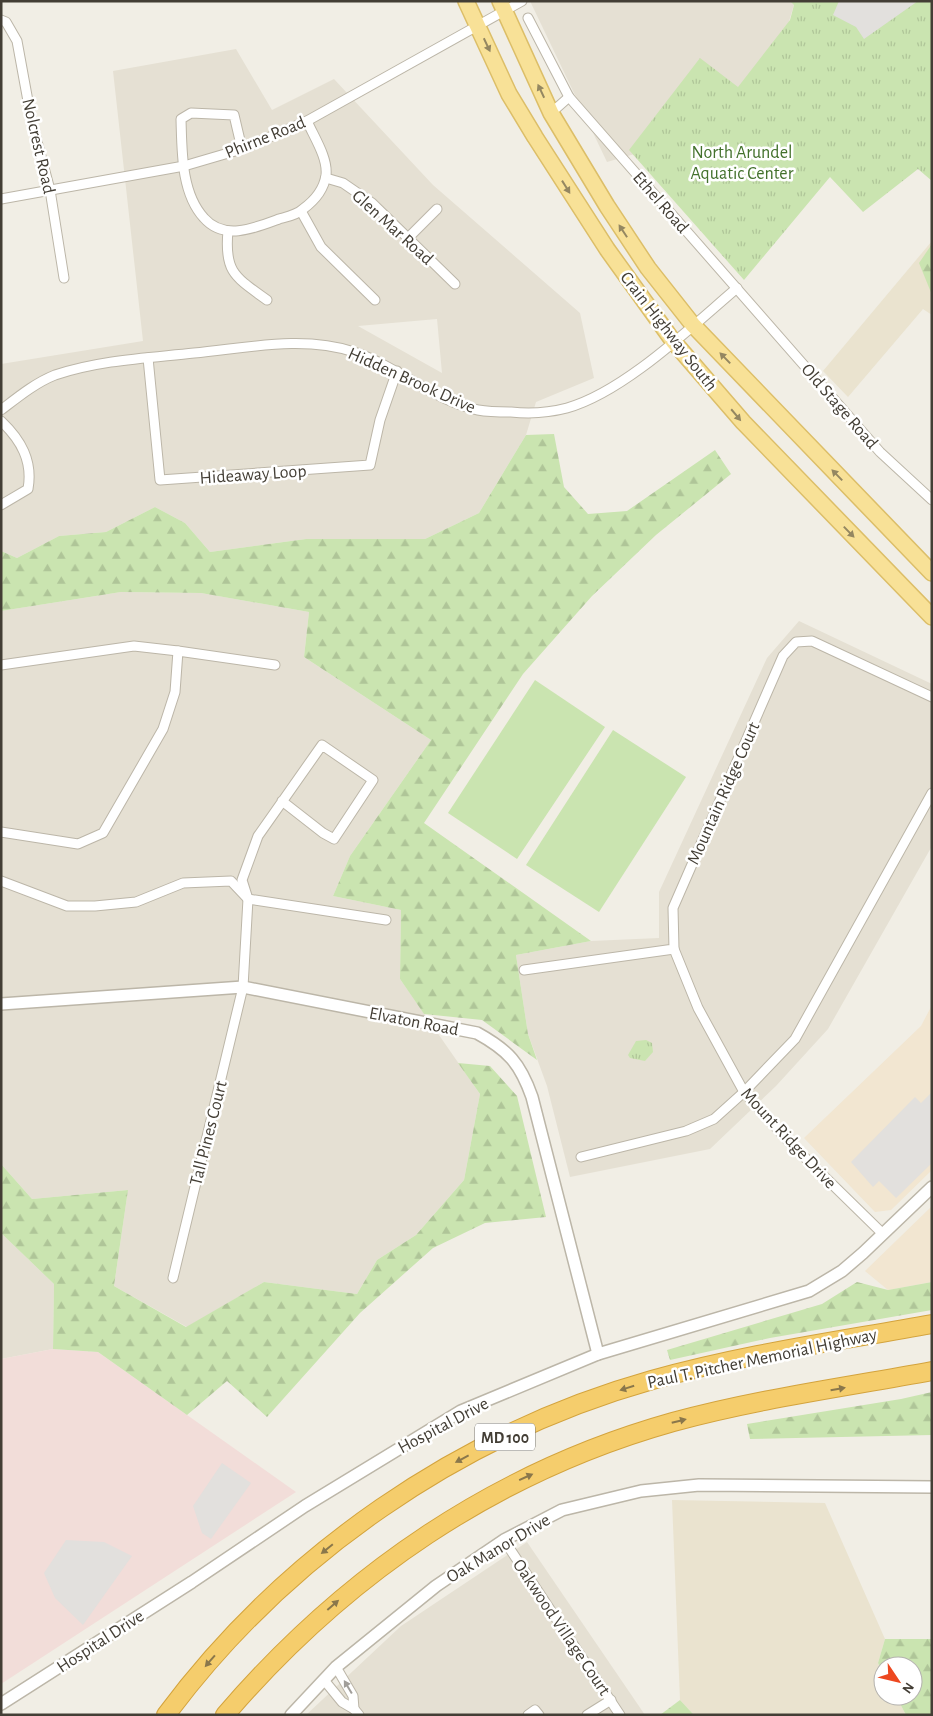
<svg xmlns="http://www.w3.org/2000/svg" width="933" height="1716" viewBox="0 0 933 1716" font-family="'Alegreya Sans',sans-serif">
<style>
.residential{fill:#e5e0d3;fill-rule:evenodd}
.commercial{fill:#f2e6d1}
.education{fill:#eae3cf}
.medical{fill:#f2ddd9}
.grass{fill:url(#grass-tufts)}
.forest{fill:url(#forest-firs)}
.garden{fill:#cae4b0}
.parking{fill:#e2e0dd}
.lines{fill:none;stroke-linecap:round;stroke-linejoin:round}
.minor-casing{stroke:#bcb6a8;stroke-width:11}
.tertiary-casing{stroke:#bcb6a8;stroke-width:14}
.primary-casing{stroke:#dcbe68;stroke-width:18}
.motorway-casing{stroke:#d3a33d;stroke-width:20}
.minor{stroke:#fff;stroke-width:9}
.tertiary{stroke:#fff;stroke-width:11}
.primary{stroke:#f8e197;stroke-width:15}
.motorway{stroke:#f5cd6c;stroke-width:18}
.oneway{fill:#948761}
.oneway2{fill:#8a774b}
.oneway3{fill:#a19e9a}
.labels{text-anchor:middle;stroke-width:5;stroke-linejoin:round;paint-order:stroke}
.shield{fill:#fff;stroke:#7b7872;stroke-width:1}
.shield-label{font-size:16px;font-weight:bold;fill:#433e35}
.street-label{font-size:18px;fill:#433e35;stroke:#fff}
.park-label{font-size:18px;fill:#43712c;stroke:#fff}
</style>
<defs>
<pattern id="grass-tufts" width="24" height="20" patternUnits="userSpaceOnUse" patternTransform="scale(1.25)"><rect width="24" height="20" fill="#cae4b0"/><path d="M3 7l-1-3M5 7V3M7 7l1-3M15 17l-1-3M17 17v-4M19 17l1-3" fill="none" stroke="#afc598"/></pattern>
<pattern id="forest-firs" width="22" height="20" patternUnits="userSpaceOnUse" patternTransform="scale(1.25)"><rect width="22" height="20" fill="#cae4b0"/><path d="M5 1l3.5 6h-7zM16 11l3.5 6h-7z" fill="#afc598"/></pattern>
</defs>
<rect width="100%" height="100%" fill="#f1eee5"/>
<g class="residential">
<polygon points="530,1 795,1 776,66 669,144 607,162"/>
<path d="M236,49L272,110L334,79L433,185L580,313L594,378L536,402L526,435L479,513L425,539H306L210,552L185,523L155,507L106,532L59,536L17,558L1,551V364L143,341L113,71ZM437,319L442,373L358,326Z"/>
<polygon points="121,592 201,593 309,612 304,657 431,740 350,856 333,896 401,910 400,979 480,1094 464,1180 416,1235 377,1260 357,1294 264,1282 187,1327 114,1286 128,1190 32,1199 1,1164 1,611"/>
<polygon points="799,621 932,684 932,846 828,1029 776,1086 710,1149 570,1177 547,1086 528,1034 516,955 591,941 659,938 659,892 767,658"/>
<polygon points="1,1233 54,1284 53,1349 1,1359"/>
<polygon points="527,1542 645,1715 306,1715 401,1626"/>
</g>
<g class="commercial">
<polygon points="932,1005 932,1170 891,1210 875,1212 804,1138 921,1026"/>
<polygon points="932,1206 932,1282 888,1290 865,1271"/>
</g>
<g class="education">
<polygon points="932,241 932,315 923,309 848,397 823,371"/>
<polygon points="672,1500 825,1503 885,1639 878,1663 883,1673 883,1696 896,1696 906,1715 694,1715 680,1700"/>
</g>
<polygon class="medical" points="53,1349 98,1352 296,1492 1,1684 1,1359"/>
<g class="grass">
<polygon points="790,1 932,1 932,181 918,169 863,212 830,177 744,280 629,150 700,58 738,87 790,20 794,5"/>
<polygon points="646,1040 652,1043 653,1052 645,1061 630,1058 628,1055 636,1041"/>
</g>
<g class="forest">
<polygon points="932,244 932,295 919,263"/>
<polygon points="554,434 564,487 588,514 627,511 715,450 731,474 656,535 592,596 523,674 424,823 591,941 516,955 528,1034 537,1060 482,1020 424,1014 400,979 401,910 333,896 350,856 431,740 304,657 309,612 201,593 121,592 1,611 1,551 17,558 59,536 106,532 155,507 185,523 210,552 306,539 425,539 479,513 526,435"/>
<polygon points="458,1063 490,1066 517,1096 546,1217 485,1223 433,1248 360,1313 267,1417 227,1381 187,1415 98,1352 53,1349 54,1284 1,1233 1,1164 32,1199 128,1190 114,1286 186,1327 264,1282 357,1294 377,1260 416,1235 464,1180 480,1094"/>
<polygon points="857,1282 888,1290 932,1282 932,1310 770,1338 670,1360 667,1350 822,1304"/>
<polygon points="932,1392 932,1435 750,1439 747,1424 901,1399"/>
<polygon points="885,1639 932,1639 932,1715 906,1715 896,1696 913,1696 913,1666 883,1666 883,1673 878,1663"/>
<polygon points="680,1700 694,1715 660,1715"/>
</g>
<g class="garden">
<polygon points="535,680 605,727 517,859 448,813"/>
<polygon points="613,730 686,777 599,912 526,865"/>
</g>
<g class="parking">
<polygon points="839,1 918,1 864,39 856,27 833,15"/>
<polygon points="932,1092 932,1163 896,1198 879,1181 873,1187 851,1162 915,1097 921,1103"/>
<polygon points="222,1463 251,1483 211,1539 202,1533 193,1506"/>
<polygon points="66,1540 104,1542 132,1556 83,1625 55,1598 44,1573"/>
</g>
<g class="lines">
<defs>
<g id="minor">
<polyline points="528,18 569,97 880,452 932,500"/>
<polyline points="1,20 6,22 17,41 32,123 50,190 64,278"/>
<polyline points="551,113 569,97"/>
<path d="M242,149L234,115L191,113L181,119C182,151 181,193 204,218C224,241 255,228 279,219C286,217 297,215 303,209C314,201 324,189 326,175C328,158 314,137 307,121"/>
<polyline points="326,178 343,183 372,203 455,284"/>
<polyline points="1,199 184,166 242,149 307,121 522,1"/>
<polyline points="301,211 321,247 375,300"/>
<path d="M228,231C224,272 235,277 267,300"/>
<polyline points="408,238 437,209"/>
<polyline points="148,358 160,480 370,465 380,420 397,371"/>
<path d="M1,410C18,397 35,383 55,375C100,360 148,358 194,353C247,348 303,335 354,352C397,366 434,401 478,410C489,412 500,412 511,412C529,414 548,413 567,408C624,392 691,327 737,288"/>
<path d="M1,421C21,440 33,461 28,489L1,505"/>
<polyline points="1,665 134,646 178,651"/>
<polyline points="1,832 78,844 103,833 163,729 175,692 178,651 275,665"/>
<polyline points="1,881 67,906 95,906 136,902 183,883 231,881 248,899 386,920"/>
<polyline points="674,949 698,1008 744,1092 790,1143 882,1233"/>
<polyline points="524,970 674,949 673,908 783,656 796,642 812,641 932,697"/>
<polyline points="581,1157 686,1131 714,1119 744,1092 795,1039 932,793"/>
<polyline points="173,1278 243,987 248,899 242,880 258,836 322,745 373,780 334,839 323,833 282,801"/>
<polyline points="504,1540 620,1715"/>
<polyline points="336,1667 353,1696 354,1709"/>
<polyline points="324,1680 342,1702 354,1709 359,1715"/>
<polyline points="528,1715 535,1710 539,1715"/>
<polyline points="587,1715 611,1700"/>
</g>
<g id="tertiary">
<path d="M1,1004L243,987L477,1033C508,1050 520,1063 532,1097L598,1354"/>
<polyline points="1,1704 192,1582 305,1506 461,1411 598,1354 809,1291 842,1271 863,1253 932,1187"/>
<polyline points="291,1715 336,1667 436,1586 504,1540 562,1510 641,1491 699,1485 932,1487"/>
</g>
<g id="primary">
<polyline points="466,1 509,94 535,137 607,249 673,341 743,422 932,617"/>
<polyline points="500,1 551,113 607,206 648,268 693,325 932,573"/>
</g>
<g id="motorway">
<path d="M166,1715C285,1555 460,1434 652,1380C744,1354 839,1341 932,1324"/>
<path d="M225,1715C345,1575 495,1472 673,1422C757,1399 846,1387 932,1371"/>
</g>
</defs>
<use href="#minor" class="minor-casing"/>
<use href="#tertiary" class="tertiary-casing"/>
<use href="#primary" class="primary-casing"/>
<use href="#motorway" class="motorway-casing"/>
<use href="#minor" class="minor"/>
<use href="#tertiary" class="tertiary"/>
<use href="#primary" class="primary"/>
<use href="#motorway" class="motorway"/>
</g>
<defs><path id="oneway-solid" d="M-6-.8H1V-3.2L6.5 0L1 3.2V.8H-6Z" transform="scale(1.25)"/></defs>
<g class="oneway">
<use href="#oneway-solid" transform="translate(487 45) rotate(65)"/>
<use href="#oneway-solid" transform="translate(541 91) rotate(-115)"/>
<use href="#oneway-solid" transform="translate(566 187) rotate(58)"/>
<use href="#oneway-solid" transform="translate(623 231) rotate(-123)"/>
<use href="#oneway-solid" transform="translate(725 358) rotate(-134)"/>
<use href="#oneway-solid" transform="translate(736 415) rotate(50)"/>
<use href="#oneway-solid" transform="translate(837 475) rotate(-134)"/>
<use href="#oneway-solid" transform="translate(849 532) rotate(46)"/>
</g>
<g class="oneway2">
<use href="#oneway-solid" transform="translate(627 1388) rotate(163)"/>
<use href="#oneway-solid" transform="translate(838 1389) rotate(-10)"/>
<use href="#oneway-solid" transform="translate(679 1421) rotate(-14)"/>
<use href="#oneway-solid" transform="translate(462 1459) rotate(152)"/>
<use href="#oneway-solid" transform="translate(526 1477) rotate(-24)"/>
<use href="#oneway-solid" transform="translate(327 1549) rotate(141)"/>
<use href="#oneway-solid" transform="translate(333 1605) rotate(-41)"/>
<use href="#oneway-solid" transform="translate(210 1661) rotate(131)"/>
</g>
<use class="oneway3" href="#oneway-solid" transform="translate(348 1687) rotate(-121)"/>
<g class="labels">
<rect class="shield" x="475" y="1423.5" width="60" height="27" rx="4"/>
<g class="shield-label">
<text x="505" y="1443">MD 100</text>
</g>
<g class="street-label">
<text transform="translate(265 137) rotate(-22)" y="6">Phirne Road</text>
<text transform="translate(39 146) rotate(77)" y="6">Nolcrest Road</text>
<text transform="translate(661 202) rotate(49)" y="6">Ethel Road</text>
<text transform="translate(393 227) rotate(42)" y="6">Glen Mar Road</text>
<text transform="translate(669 331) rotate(52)" y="6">Crain Highway South</text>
<text transform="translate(412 380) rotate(24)" y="6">Hidden Brook Drive</text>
<text transform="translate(840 406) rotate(49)" y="6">Old Stage Road</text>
<text transform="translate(253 474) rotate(-4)" y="6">Hideaway Loop</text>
<text transform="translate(723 793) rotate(-66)" y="6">Mountain Ridge Court</text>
<text transform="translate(414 1021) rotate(11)" y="6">Elvaton Road</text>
<text transform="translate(208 1133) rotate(-76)" y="6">Tall Pines Court</text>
<text transform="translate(789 1138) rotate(47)" y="6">Mount Ridge Drive</text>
<text transform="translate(762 1358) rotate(-12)" y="6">Paul T. Pitcher Memorial Highway</text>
<text transform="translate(443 1425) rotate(-28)" y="6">Hospital Drive</text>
<text transform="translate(498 1548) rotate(-31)" y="6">Oak Manor Drive</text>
<text transform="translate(562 1627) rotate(56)" y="6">Oakwood Village Court</text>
<text transform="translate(100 1641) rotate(-33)" y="6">Hospital Drive</text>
</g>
<g class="park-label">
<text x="742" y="158">North Arundel<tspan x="742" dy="21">Aquatic Center</tspan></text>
</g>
</g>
<rect width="933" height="1716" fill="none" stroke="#433e35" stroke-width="5"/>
<g transform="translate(898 1681) rotate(125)"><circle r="24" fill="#ffffff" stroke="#b4b2ae"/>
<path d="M0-4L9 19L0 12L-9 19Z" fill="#ed4820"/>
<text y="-8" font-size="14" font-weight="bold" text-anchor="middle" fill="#433e35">N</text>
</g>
</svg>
